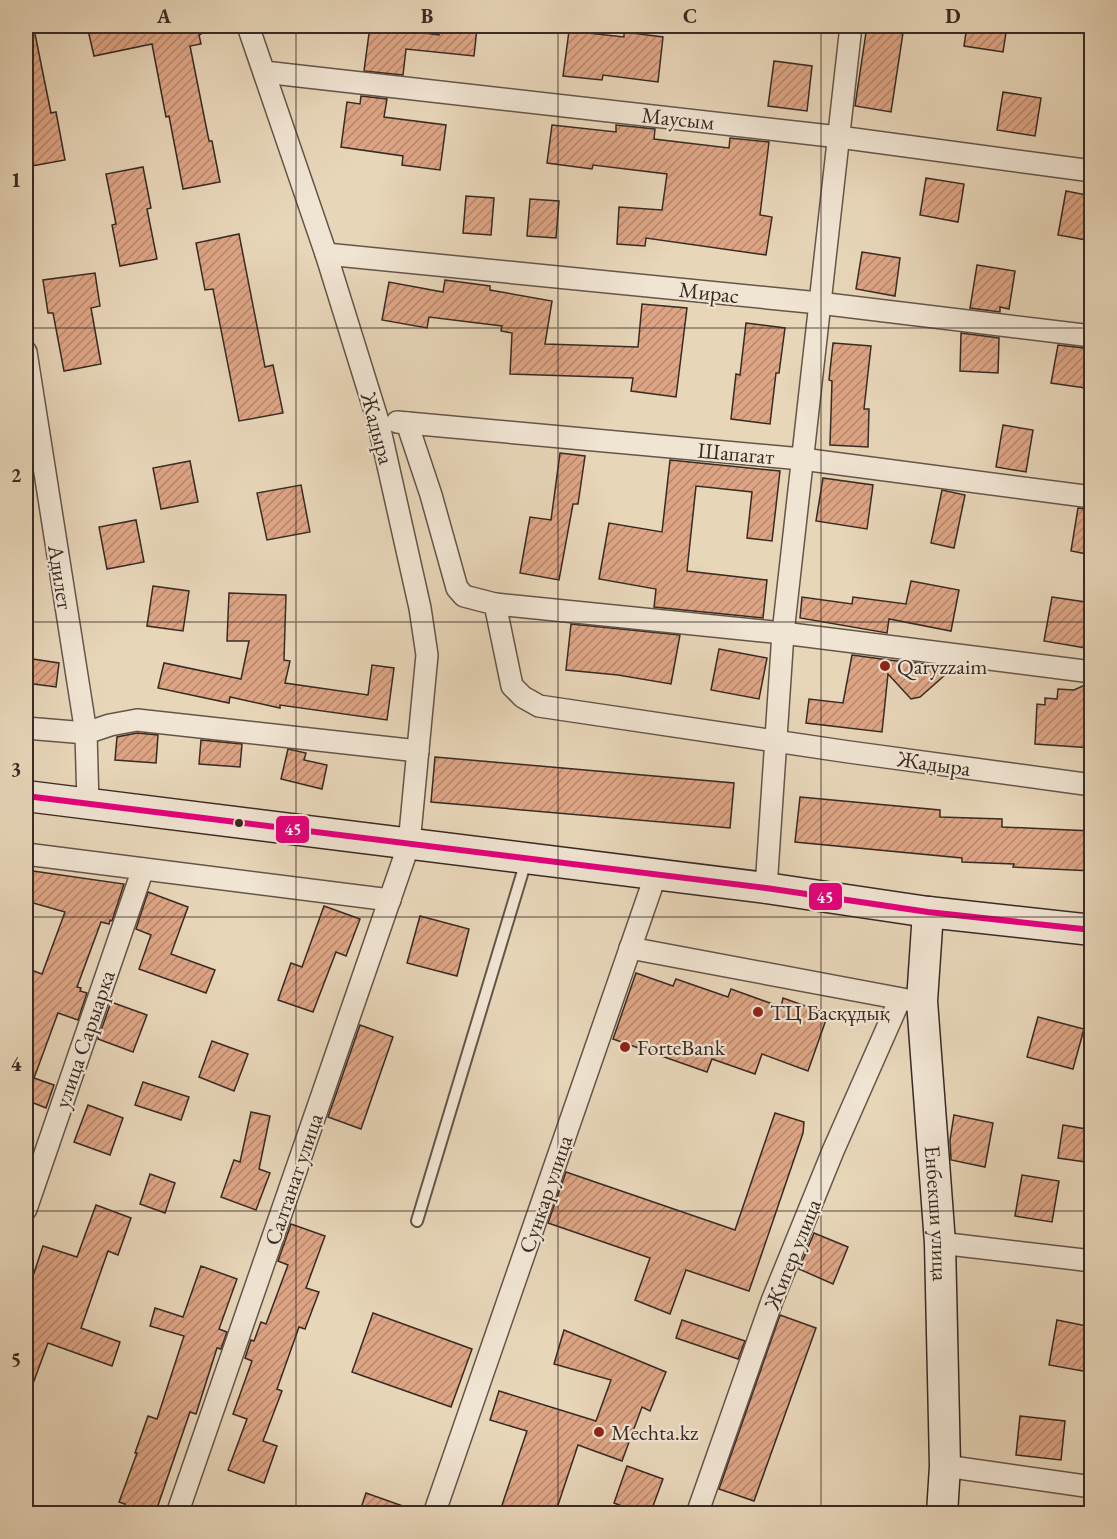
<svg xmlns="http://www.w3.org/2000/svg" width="1117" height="1539" viewBox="0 0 1117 1539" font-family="'EB Garamond',serif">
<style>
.building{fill:url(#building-hatch);stroke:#382a24;stroke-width:1.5}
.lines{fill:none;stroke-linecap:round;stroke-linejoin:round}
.lane-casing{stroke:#645549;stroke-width:14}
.street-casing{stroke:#645549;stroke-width:24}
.secondary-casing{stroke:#382a24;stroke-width:33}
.lane{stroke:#f0e4d2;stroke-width:10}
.street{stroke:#f0e4d2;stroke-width:21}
.secondary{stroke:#f0e4d2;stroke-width:30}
.bus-1-casing{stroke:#f0e4d2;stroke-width:10}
.bus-1{stroke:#e5007d;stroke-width:6}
.grid{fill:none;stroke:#382a24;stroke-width:1.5;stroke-opacity:0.55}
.poi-dot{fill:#8f2418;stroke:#f0e4d2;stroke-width:2}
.bus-dot{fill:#382a24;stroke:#f0e4d2;stroke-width:2}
.labels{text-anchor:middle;stroke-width:4.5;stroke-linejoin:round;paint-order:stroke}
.street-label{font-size:22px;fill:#382a24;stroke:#f0e4d2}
.poi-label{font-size:22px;fill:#382a24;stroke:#f0e4d2;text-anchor:start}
.line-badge{stroke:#f0e4d2;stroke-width:2}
.badge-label{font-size:16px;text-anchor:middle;font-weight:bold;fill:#fff}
.neatline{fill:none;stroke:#382a24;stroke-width:2}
.grid-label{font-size:20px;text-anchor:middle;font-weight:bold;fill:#382a24}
</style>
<defs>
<pattern id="building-hatch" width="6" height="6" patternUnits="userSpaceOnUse" patternTransform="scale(1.5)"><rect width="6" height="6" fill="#dea585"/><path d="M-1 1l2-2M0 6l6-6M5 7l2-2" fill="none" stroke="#b5876d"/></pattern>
</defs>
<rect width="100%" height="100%" fill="#e8d6b9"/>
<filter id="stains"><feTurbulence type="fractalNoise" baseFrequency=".00333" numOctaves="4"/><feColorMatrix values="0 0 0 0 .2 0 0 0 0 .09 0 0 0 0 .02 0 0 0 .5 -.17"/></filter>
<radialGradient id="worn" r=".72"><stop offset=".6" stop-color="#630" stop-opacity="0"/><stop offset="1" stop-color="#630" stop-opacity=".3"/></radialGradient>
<g class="building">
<polygon points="87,26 201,26 201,34 199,35 201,44 190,46 209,141 212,141 220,182 183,189 169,116 166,117 152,44 94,56"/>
<polygon points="370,26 439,35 440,26 477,28 474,56 406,49 403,75 364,71"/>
<polygon points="867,26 904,26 891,112 855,106"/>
<polygon points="967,26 1007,26 1003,52 964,46"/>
<polygon points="34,29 51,113 56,112 65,160 26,167 26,30"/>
<polygon points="569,31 624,37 624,32 663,37 658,82 603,75 602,80 563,76"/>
<polygon points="774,61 812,66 807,111 768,106"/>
<polygon points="1003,92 1041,98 1035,136 997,130"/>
<polygon points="361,96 387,99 384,117 446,125 440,170 402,165 403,156 341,147 347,102 360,104"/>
<polygon points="552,125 616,132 616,125 655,129 654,139 729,148 730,138 769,142 760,215 772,217 766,255 646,238 645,246 617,244 619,207 662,210 667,174 593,165 592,169 547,163"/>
<polygon points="143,167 151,208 147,209 157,259 120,266 112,225 116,224 106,174"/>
<polygon points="926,178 964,184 958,222 920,215"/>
<polygon points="1066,191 1092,196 1092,241 1058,235"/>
<polygon points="466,196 494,198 491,235 463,233"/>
<polygon points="530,199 559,201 556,238 527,236"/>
<polygon points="239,234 265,367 273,365 283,413 239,421 213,289 205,290 196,243"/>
<polygon points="862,252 900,258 895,296 856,289"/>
<polygon points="977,265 1015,271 1009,309 1000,307 1000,312 970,308"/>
<polygon points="95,273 100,306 91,308 101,364 64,371 53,313 48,313 43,280"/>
<polygon points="445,280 490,286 490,290 552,301 545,344 638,347 642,304 687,308 676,397 631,391 633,378 510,374 512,333 501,331 502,326 429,317 427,328 382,320 389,282 443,292"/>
<polygon points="746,323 785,328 779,373 776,373 770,424 731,419 736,374 740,375"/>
<polygon points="961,333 999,338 998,373 960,371"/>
<polygon points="833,343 871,346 864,409 869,409 868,447 830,445 832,381 829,380"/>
<polygon points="1058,345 1092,349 1092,389 1051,383"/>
<polygon points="1003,425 1033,430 1026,472 996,467"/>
<polygon points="560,453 585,456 578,504 573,504 559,580 520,573 530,517 551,520"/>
<polygon points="670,460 780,471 772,541 747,538 752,492 696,486 687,571 767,580 763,618 654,607 656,589 599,579 609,523 662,532"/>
<polygon points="190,461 198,502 161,509 153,468"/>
<polygon points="823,478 873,485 867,529 816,521"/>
<polygon points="301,485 310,532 267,540 257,493"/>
<polygon points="942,490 965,495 954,548 931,543"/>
<polygon points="1078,508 1092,510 1092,555 1071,551"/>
<polygon points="136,520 144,562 107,569 99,527"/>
<polygon points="911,581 959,590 951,631 889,619 887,633 800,618 802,597 852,604 853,597 906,604"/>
<polygon points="153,586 189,591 183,631 147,626"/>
<polygon points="229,593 286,595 284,660 290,661 285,683 368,695 372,665 394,668 387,720 280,705 280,708 230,697 229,703 158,688 164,663 241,679 249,641 227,641"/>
<polygon points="1052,597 1092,603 1092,649 1044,641"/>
<polygon points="571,624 680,635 671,684 618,675 566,670"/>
<polygon points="719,649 767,658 759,699 711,690"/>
<polygon points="852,655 889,660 954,667 920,697 911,699 888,674 882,732 806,723 809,699 843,703"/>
<polygon points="26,658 59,663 56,687 26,683"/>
<polygon points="1087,684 1092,685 1092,748 1035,744 1037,704 1045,705 1045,698 1057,699 1058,689 1074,690"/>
<polygon points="137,733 158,735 156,763 115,760 117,737"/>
<polygon points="201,740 242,744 240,767 199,764"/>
<polygon points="288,749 306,753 304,760 327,765 322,789 281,779"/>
<polygon points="435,757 734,783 730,828 431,802"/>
<polygon points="800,797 940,810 940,817 1002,819 1002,827 1092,831 1092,871 1013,867 1014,864 962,862 962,858 795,842"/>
<polygon points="26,870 124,884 112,921 110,920 109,924 101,922 77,987 81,988 80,991 87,993 78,1020 58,1013 34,1078 54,1085 46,1108 26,1100 26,968 42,974 65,912 26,901"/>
<polygon points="148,892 188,907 171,954 215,970 206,993 139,969 151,935 136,929"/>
<polygon points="324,906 360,919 346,956 336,952 313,1012 278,1000 291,963 302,967"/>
<polygon points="420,916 469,929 457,976 407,963"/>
<polygon points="636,973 673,986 676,979 728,997 731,989 781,1007 783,998 828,1014 808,1071 762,1054 755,1074 712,1059 707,1072 613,1039"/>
<polygon points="111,1002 147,1015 133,1052 98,1039"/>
<polygon points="1038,1017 1084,1029 1073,1069 1027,1057"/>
<polygon points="360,1025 393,1037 361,1129 328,1117"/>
<polygon points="212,1041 248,1054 234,1091 199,1077"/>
<polygon points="143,1082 189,1097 181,1120 135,1105"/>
<polygon points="88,1105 123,1118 110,1155 74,1142"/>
<polygon points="251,1112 270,1116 259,1169 270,1173 256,1210 221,1197 234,1160 240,1162"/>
<polygon points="775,1113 804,1122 803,1133 749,1291 686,1270 670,1314 635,1300 650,1258 548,1223 566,1172 735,1230"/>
<polygon points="954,1115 993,1123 985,1167 951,1160 950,1140"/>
<polygon points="1063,1125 1092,1130 1092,1163 1058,1158"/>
<polygon points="150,1174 175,1183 165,1213 140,1204"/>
<polygon points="1022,1175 1059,1181 1052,1222 1015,1216"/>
<polygon points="96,1205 131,1218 118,1255 108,1251 81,1328 120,1342 112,1366 48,1343 28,1397 26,1397 26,1297 43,1246 77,1257"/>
<polygon points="291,1224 325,1236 306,1288 319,1292 305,1329 299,1327 277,1389 282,1391 263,1441 277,1446 264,1483 228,1470 247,1419 233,1414 252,1361 245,1358 251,1340 254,1341 261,1322 266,1324 288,1265 278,1261"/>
<polygon points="814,1233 848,1247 833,1284 799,1269"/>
<polygon points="201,1266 237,1279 219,1329 227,1332 221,1349 217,1348 196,1414 190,1412 155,1514 122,1514 125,1504 119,1502 137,1453 135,1453 148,1416 157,1419 184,1336 150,1326 155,1308 183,1317"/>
<polygon points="373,1313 472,1349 451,1407 352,1372"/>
<polygon points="780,1315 816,1328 754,1501 719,1489"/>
<polygon points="682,1320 745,1341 738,1359 676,1338"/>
<polygon points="1057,1320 1092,1327 1092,1351 1088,1372 1049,1365"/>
<polygon points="564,1330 666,1372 650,1411 642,1407 622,1461 578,1445 555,1514 499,1514 527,1431 490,1420 499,1391 596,1421 611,1380 554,1364"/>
<polygon points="1020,1416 1065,1421 1061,1460 1016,1455"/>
<polygon points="627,1466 663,1479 650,1514 642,1514 614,1503"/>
<polygon points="366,1493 417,1511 417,1514 359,1514"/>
</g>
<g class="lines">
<defs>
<polyline id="lane" points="417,1221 526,861"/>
<g id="street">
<polyline points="264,72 839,137 1092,171"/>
<polyline points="326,254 819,303 1092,336"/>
<polyline points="26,352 86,733 88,804"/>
<polyline points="397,422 802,459 1092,497"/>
<polyline points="407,423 431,495 457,588 464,596 495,604 512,686 523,697 539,706 849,752 1092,785"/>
<polyline points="495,604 783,633 1092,672"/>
<polyline points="26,728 86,733 110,725 137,720 418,751"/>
<polyline points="26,854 390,900"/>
<polyline points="766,888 783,633 851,26"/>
<polyline points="630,948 913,1001"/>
<polyline points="26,1209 143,869"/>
<polyline points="940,1243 1092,1261"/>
<polyline points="945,1466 1092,1487"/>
<polyline points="177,1514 409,844 427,655 420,608 378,421 326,254 248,26"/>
<polyline points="434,1514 656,874"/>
<polyline points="697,1514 772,1301 833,1151 900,999"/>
</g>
<g id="secondary">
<polyline points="26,796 766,888 928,912 1092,930"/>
<path id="s1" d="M928,912L922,1001L940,1243L945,1466L942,1514"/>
</g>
</defs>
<use href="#lane" class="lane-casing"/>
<use href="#street" class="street-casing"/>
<use href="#secondary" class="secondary-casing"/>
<use href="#lane" class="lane"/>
<use href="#street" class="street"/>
<use href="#secondary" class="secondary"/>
<defs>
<polyline id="bus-1" points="26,796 766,888 928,912 1092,930"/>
</defs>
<use href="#bus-1" class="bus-1-casing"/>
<use href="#bus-1" class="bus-1"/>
</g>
<path class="grid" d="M296,26V1514M558,26V1514M821,26V1514M26,328H1092M26,622H1092M26,917H1092M26,1211H1092"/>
<g class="poi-dot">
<circle cx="885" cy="666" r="6"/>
<circle cx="758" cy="1012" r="6"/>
<circle cx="625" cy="1047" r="6"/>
<circle cx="599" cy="1432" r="6"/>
</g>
<circle class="bus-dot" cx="239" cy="823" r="5"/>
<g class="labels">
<g class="street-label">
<text transform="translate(678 118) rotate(6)" y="8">Маусым</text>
<text transform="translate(709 292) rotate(6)" y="8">Мирас</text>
<text transform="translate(378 428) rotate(75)" y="8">Жадыра</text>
<text transform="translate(736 453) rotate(5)" y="8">Шапагат</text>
<text transform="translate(61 577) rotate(81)" y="8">Адилет</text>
<text transform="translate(934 763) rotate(8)" y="8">Жадыра</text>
<text transform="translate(84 1039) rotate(-71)" y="8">улица Сарыарка</text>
<text transform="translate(293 1179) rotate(-71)" y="8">Салтанат улица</text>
<text transform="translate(545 1194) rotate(-71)" y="8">Сункар улица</text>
<text dy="8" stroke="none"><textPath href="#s1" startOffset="302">Енбекши улица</textPath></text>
<text transform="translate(792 1254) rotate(-68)" y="8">Жигер улица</text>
</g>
<g class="poi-label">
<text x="897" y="674">Qaryzzaim</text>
<text x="770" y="1020">ТЦ Басқұдық</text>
<text x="637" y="1055">ForteBank</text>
<text x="611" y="1440">Mechta.kz</text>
</g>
</g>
<g class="line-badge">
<rect x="275" y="815" width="35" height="29" rx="6" fill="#e5007d"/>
<rect x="808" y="882" width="35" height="29" rx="6" fill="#e5007d"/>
</g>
<g class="badge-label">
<text x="293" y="835">45</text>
<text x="825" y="903">45</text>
</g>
<rect width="1117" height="1539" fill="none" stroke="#e8d6b9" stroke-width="66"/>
<rect x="33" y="33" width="1051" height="1473" class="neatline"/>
<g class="grid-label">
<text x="164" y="23">A</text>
<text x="427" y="23">B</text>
<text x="690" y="23">C</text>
<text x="953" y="23">D</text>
<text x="16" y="187">1</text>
<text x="16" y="482">2</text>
<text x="16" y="776">3</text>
<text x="16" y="1071">4</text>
<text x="16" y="1366">5</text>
</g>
<rect width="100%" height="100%" filter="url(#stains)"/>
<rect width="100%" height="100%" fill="url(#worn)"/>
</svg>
